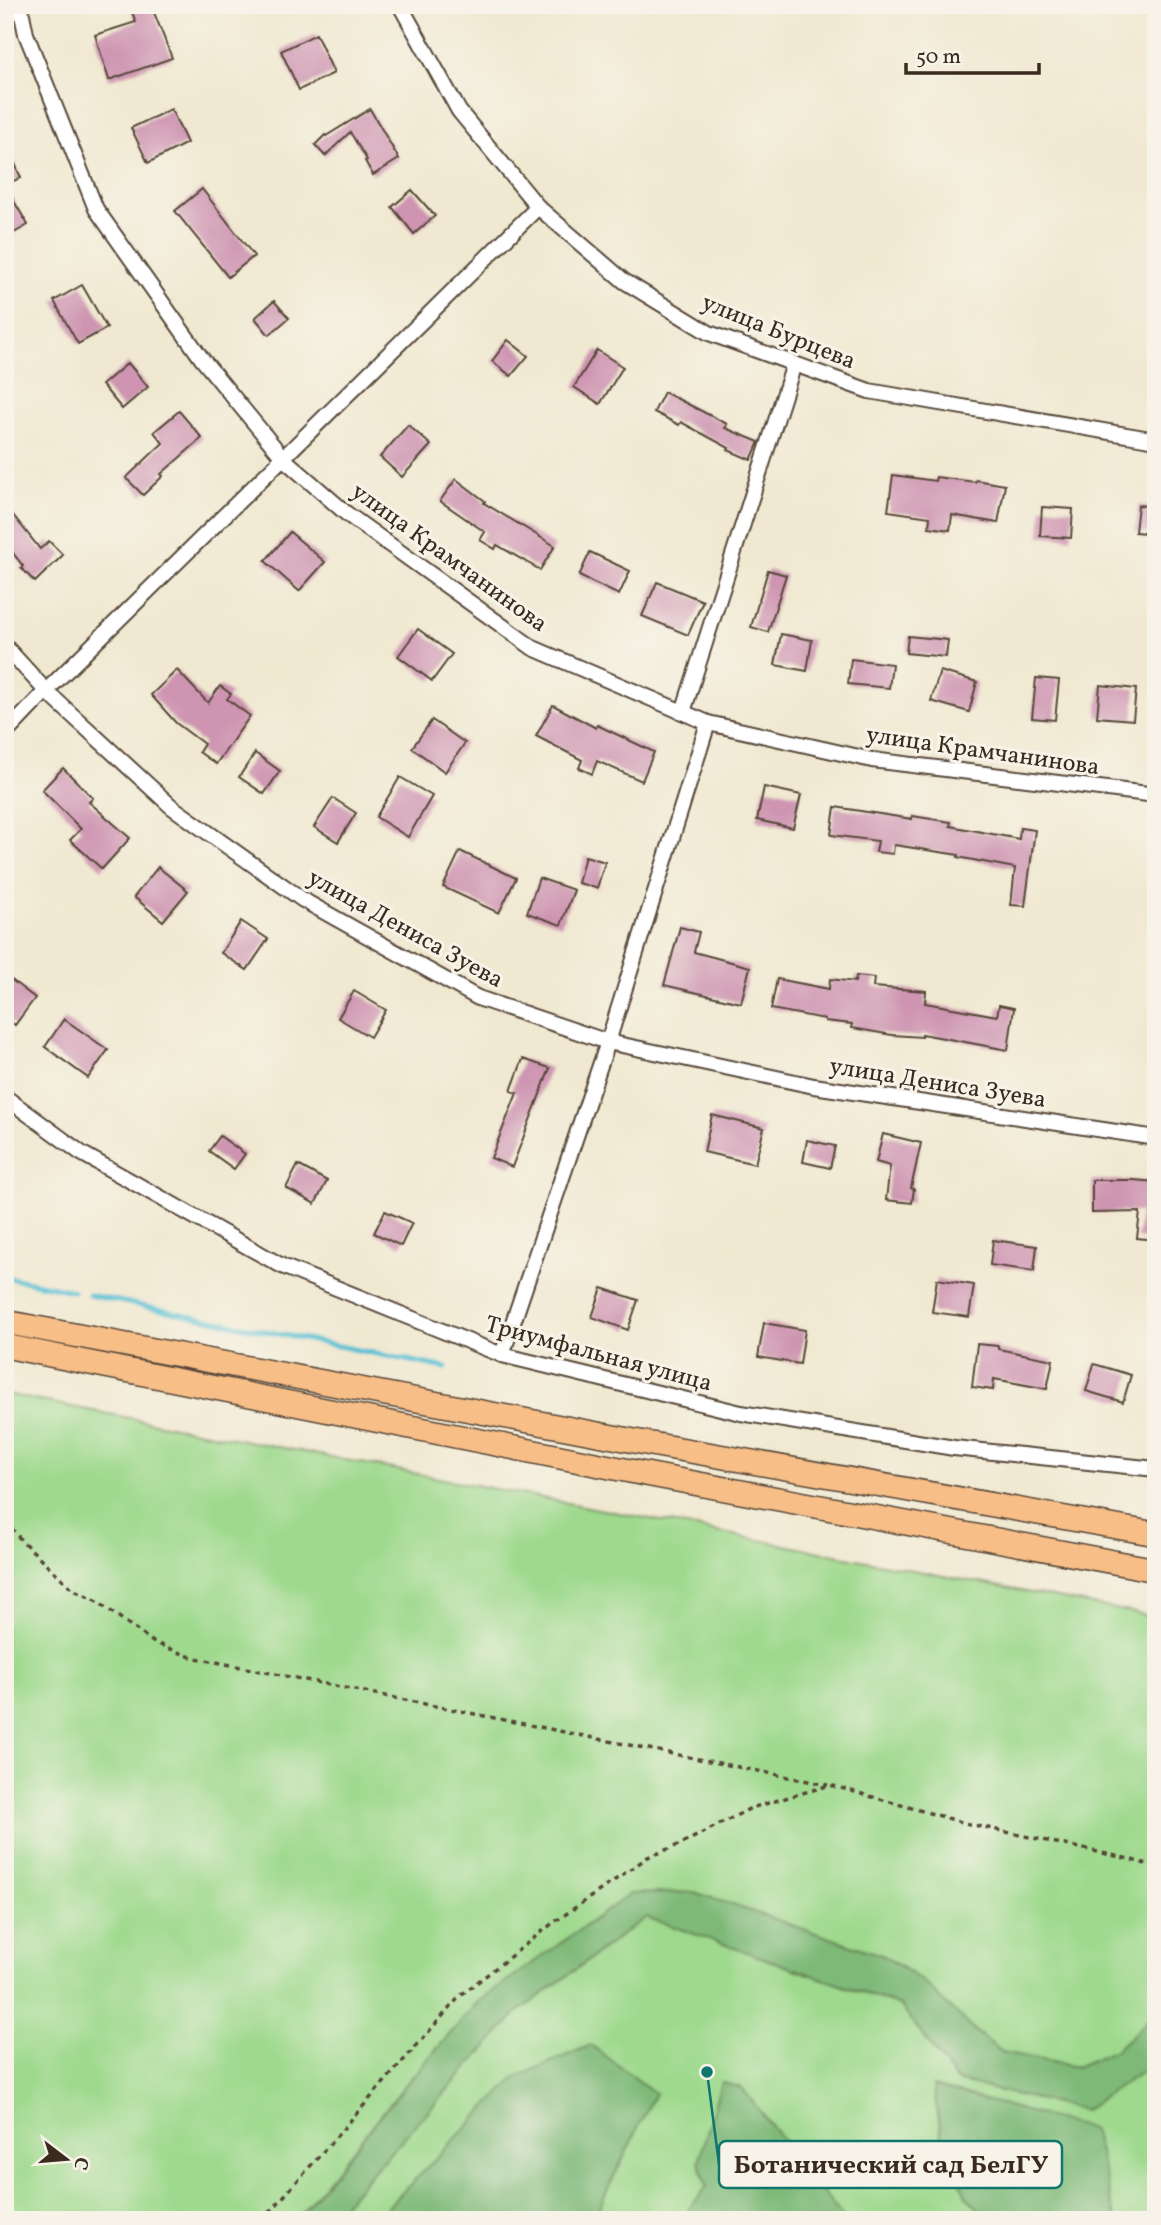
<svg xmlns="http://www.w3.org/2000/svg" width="1161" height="2225" viewBox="0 0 1161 2225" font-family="Vollkorn,serif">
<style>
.green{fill:#9ed98d;stroke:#6c8256;stroke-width:2}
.forest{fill:#7eb978;stroke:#5c724b;stroke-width:2}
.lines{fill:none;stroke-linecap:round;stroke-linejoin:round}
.stream{stroke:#57c0d4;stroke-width:5}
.building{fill:#ce94b1}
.minor-casing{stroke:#564639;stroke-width:18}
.primary-casing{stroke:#564639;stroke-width:26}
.path{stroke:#564639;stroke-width:3.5;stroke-dasharray:5 5;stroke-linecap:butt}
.minor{stroke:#fff;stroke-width:14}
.primary{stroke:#f7be87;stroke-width:23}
.labels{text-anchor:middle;stroke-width:6;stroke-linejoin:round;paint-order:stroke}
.street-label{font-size:24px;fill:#3b2a1e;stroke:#f7f3e8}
.leader{fill:none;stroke:#0f766e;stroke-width:2.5}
.callout-dot{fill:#0f766e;stroke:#f7f3e8;stroke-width:2.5}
.callout{fill:#f7f3e8;stroke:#0f766e;stroke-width:2.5}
.callout-label{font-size:26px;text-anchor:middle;font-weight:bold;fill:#3b2a1e}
</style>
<rect width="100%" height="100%" fill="#f7f3e8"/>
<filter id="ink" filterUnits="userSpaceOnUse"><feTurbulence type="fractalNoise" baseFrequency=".0143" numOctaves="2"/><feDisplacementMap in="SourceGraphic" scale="14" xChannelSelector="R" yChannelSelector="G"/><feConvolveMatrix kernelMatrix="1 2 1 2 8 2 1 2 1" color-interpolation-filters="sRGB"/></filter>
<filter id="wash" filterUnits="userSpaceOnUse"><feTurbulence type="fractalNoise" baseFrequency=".00686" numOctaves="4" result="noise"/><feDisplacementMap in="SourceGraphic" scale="28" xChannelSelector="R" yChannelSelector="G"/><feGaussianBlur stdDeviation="1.57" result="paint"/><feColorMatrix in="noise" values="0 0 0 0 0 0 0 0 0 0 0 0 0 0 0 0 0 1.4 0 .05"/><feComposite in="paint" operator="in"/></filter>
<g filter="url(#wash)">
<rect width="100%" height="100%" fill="#f0e8d0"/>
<g class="green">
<polygon points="5,1394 1156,1617 1156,2013 1116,2050 1076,2067 1002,2052 970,2027 694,1892 479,2001 407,2083 296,2220 5,2220"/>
<polygon points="646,1917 901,2006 957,2081 1085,2110 1156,2062 1156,2220 329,2220 517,2013"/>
</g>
<g class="forest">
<polygon points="694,1892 884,1956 921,1980 970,2027 1002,2052 1076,2067 1116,2050 1156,2013 1156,2062 1085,2110 957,2081 901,2006 646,1917 517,2013 329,2220 296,2220 407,2083 479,2001 630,1894"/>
<polygon points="591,2045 655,2093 593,2220 375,2220 516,2077"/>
<polygon points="721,2082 742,2088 845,2220 681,2220 707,2186 699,2161"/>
<polygon points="933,2086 1093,2129 1116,2220 989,2220 966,2196 942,2139"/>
</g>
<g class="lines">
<g class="stream">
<polyline points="5,1277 73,1291"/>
<polyline points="89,1295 446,1368"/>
</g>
</g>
<g id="blocks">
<g class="building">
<polygon points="129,5 151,5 172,58 109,80 95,35 136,22"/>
<polygon points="316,34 334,73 299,90 281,51"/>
<polygon points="171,109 187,143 148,163 131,128"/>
<polygon points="370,109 399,159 373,175 365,161 367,160 350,132 325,156 315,145 325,135 326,136"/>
<polygon points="5,140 21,178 5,184"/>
<polygon points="5,186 28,225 5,238"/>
<polygon points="202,189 254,256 228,277 175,211"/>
<polygon points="412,190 435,216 414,234 392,207"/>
<polygon points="82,285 107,328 78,344 54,301"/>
<polygon points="274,301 289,318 269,335 255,318"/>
<polygon points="508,340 528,356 511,376 492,361"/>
<polygon points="597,350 623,367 600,404 574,387"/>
<polygon points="128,363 148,387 122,409 102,385"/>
<polygon points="664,392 727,424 725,428 759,442 751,460 728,450 729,448 681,422 679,425 654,412"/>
<polygon points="179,411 202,438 161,474 163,476 143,495 126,478 163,443 154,432"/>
<polygon points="408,425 431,445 402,477 380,457"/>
<polygon points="893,475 935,481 936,477 975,482 976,480 1005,485 998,523 952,515 950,530 929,527 930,517 888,511"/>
<polygon points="456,479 485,501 484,503 555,546 540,570 497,545 495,549 480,540 485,532 440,501"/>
<polygon points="5,505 40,549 49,541 63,555 35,582 21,568 23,566 5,543"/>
<polygon points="1138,505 1156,507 1156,534 1135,532"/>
<polygon points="1042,507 1073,509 1071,538 1040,536"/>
<polygon points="290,532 325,562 299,591 265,561"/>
<polygon points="590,552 630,571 619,595 579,576"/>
<polygon points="768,570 786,575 768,632 751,627"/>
<polygon points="657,582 703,601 688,635 642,616"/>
<polygon points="418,629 452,654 432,681 398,656"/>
<polygon points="781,634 812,640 807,671 775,665"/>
<polygon points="908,636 948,640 946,657 906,653"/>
<polygon points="851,659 892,664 889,688 848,684"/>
<polygon points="177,670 208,703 220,686 231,694 227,699 250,716 216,764 199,752 204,744 176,723 151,695"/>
<polygon points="940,671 977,682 969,712 931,701"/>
<polygon points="1036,678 1059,680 1055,720 1032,718"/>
<polygon points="1100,685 1136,689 1133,720 1097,717"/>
<polygon points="553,705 596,728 597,725 654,752 642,781 597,761 592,774 579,768 582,760 536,736"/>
<polygon points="432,720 465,743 445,772 412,748"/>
<polygon points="255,753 280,771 264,794 239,777"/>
<polygon points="63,768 93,798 89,802 130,838 102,869 70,840 81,829 42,790"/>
<polygon points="400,777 432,796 408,837 376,817"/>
<polygon points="764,787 801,795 793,828 757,820"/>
<polygon points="333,798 356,813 338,842 314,827"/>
<polygon points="835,807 912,819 912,816 951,822 950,826 1019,839 1020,828 1035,830 1025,906 1011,905 1015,868 958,857 959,855 894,845 893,854 876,852 878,841 831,835"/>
<polygon points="460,851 516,878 499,913 443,887"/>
<polygon points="585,856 605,862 597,888 578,883"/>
<polygon points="158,867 188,891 163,921 134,897"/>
<polygon points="539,878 574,890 561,925 527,913"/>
<polygon points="241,921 268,939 247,970 221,953"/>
<polygon points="680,927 699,932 694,952 750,967 741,1003 664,985"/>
<polygon points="5,975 35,998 15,1025 5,1018"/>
<polygon points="856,976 874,978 873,987 926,991 925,1003 997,1016 999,1005 1014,1008 1008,1050 922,1034 922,1037 892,1035 852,1028 852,1024 825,1021 825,1019 771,1009 777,979 829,989 830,979 855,982"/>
<polygon points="354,991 386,1010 370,1037 338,1018"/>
<polygon points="64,1019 108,1050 88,1078 45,1047"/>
<polygon points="523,1059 550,1068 512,1167 491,1158 517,1093 511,1091"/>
<polygon points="712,1115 764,1128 755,1164 704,1152"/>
<polygon points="883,1134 921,1143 911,1188 914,1189 912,1203 886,1200 890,1166 876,1162"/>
<polygon points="220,1136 245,1154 234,1169 209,1151"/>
<polygon points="807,1140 835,1146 830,1168 803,1162"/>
<polygon points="298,1165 327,1181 315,1204 286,1188"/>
<polygon points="1092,1180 1133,1180 1156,1182 1156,1240 1137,1238 1140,1212 1092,1213"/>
<polygon points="385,1211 412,1223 401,1246 374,1233"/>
<polygon points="993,1240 1037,1246 1034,1271 990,1265"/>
<polygon points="937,1279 974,1285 969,1317 932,1312"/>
<polygon points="602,1288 638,1300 628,1330 592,1317"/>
<polygon points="764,1323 805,1330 800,1364 758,1357"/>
<polygon points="977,1344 998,1346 998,1349 1053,1360 1047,1389 994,1379 993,1390 972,1387"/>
<polygon points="1094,1364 1131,1375 1123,1402 1086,1391"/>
</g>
</g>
</g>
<g filter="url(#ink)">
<use href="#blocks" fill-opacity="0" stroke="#564639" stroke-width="2"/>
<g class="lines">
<defs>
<g id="minor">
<polyline points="20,5 26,34 96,209 202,359 284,459 347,514 533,648 708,723 872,760 1156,795"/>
<polyline points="400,5 459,111 538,207 624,281 709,333 869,391 1156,440"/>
<polyline points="5,646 46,691 172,807 303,900 478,998 608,1042 814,1086 1156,1138"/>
<polyline points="683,712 794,364"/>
<polyline points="5,734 46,691 538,207"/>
<polyline points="5,1097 81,1153 282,1266 502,1355 741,1413 954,1448 1156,1469"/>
<polyline points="502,1355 608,1042 708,723"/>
</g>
<g id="primary">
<polyline points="5,1322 640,1442 1156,1534"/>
<polyline points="5,1346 635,1472 1156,1570"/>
</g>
</defs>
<use href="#minor" class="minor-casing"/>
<use href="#primary" class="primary-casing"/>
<g class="path">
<polyline points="5,1520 21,1540 74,1590 94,1599 153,1642 191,1657 828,1785"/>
<polyline points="263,2220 461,1995 553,1923 648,1857 681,1844 751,1808 830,1785 965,1823 1125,1858 1156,1867"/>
</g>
<use href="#minor" class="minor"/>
<use href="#primary" class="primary"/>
</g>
</g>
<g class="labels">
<g class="street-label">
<text transform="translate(779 331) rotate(22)" y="8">улица Бурцева</text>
<text transform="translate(450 557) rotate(36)" y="8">улица Крамчанинова</text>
<text transform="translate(983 750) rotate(8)" y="8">улица Крамчанинова</text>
<text transform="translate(406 928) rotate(29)" y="8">улица Дениса Зуева</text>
<text transform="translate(938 1082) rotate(9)" y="8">улица Дениса Зуева</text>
<text transform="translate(599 1353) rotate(15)" y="8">Триумфальная улица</text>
</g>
</g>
<path class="leader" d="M707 2072L719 2164"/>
<circle class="callout-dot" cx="707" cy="2072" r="7"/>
<rect class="callout" x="719" y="2141" width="343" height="47" rx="7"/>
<g class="callout-label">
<text x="891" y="2173">Ботанический сад БелГУ</text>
</g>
<rect width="1161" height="2225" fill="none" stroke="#f7f3e8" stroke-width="28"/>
<g transform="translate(66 2159) rotate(106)" stroke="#f7f3e8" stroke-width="5" paint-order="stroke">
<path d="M0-5L12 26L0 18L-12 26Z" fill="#3b2a1e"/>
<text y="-10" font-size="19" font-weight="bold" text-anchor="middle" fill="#3b2a1e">С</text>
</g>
<path d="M906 63v10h133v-10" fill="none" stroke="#3b2a1e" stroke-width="3.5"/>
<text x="916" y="63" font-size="21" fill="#3b2a1e" stroke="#f7f3e8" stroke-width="5" paint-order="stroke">50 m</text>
</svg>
